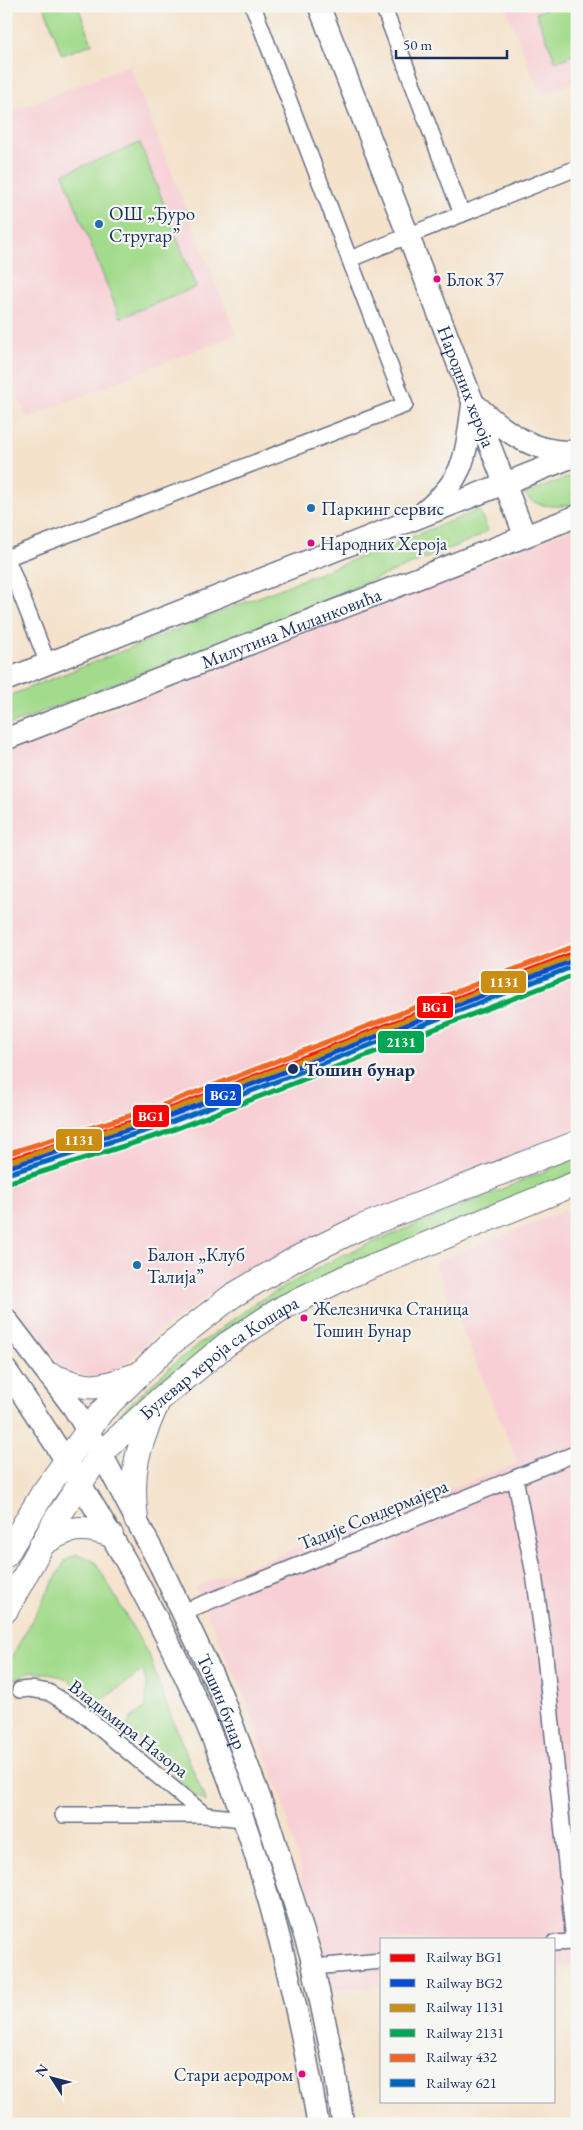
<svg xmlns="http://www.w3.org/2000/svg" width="583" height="2130" viewBox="0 0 583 2130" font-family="'EB Garamond',serif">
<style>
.built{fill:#f7cfd4}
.green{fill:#a3db8c;stroke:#5f8575}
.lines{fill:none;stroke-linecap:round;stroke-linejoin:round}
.street-casing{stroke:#676e84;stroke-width:18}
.secondary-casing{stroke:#676e84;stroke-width:24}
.primary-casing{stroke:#676e84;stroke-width:26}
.street{stroke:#fff;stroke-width:15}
.secondary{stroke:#fff;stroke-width:21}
.primary{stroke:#fff;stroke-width:24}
.rail-1-casing{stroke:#f6f6f2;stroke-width:9}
.rail-2-casing{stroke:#f6f6f2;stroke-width:9}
.rail-3-casing{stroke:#f6f6f2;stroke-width:9}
.rail-4-casing{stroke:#f6f6f2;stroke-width:9}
.rail-5-casing{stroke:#f6f6f2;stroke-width:9}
.rail-6-casing{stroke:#f6f6f2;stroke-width:9}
.rail-1{stroke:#f00;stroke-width:5}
.rail-2{stroke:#044cd0;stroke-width:5}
.rail-3{stroke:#cb8e13;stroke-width:5}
.rail-4{stroke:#00a651;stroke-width:5}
.rail-5{stroke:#f26522;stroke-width:5}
.rail-6{stroke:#0065bd;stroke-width:5}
.poi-dot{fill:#1f6fb2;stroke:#f6f6f2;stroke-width:2}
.bus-dot{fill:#e5007d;stroke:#f6f6f2;stroke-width:2}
.stop-dot{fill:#1b2f5e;stroke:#f6f6f2;stroke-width:2}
.labels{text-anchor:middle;stroke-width:4.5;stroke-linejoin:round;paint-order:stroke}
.bus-label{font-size:18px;fill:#1b2f5e;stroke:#f6f6f2;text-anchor:start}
.poi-label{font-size:19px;fill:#1b2f5e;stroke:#f6f6f2;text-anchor:start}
.street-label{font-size:19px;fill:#1b2f5e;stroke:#f6f6f2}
.stop-label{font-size:19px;font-weight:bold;fill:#1b2f5e;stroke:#f6f6f2;text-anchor:start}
.line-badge{stroke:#f6f6f2;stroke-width:2}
.badge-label{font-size:14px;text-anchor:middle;font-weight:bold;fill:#fff}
</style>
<rect width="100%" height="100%" fill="#f6f6f2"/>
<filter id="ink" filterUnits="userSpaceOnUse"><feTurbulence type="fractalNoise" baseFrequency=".02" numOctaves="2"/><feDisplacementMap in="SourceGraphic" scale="10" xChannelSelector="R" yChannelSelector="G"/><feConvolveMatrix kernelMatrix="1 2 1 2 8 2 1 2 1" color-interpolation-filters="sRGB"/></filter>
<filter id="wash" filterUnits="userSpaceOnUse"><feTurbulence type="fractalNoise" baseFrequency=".0096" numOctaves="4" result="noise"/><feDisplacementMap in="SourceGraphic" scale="20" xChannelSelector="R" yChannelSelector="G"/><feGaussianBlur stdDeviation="1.12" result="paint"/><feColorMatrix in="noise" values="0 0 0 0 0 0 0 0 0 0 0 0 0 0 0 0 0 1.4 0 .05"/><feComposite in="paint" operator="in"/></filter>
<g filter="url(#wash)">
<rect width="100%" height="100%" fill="#f4e2cb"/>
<g class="built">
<polygon points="505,6 577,6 577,81 541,95"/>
<polygon points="129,65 236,334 27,418 6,365 6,114"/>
<polygon points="577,527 577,1142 350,1228 237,1274 162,1329 109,1378 66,1373 6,1301 6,751"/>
<polygon points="577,1206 577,1965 554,1967 554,1939 382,1939 382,1986 331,1991 283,1802 245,1697 195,1587 518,1463 434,1262"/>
</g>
<g class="green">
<polygon points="44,6 78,6 92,44 62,55"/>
<polygon points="553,6 577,6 577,53 556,62 536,13"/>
<polygon points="140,143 196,287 120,318 63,174"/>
<path d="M577,474V503C564,508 531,508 525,494Z"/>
<polygon points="479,510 488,530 478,537 355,587 325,601 6,726 6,697"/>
<polygon points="577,1158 577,1176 335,1274 126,1423 119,1414 178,1360 254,1304 338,1257"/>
<polygon points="77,1554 86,1557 96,1563 149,1656 165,1701 206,1802 194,1795 127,1727 131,1718 145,1708 147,1689 143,1670 101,1701 63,1677 31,1671 15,1680 6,1694 6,1667 65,1561"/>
</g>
</g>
<g filter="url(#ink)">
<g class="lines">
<defs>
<g id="street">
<polyline points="383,6 462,214"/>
<polyline points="350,259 577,168"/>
<polyline points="6,556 48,664"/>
<polyline points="6,558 405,405 253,6"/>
<polyline points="515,1478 534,1574 544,1646 574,1942 554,1943"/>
<polyline points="183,1612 577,1453"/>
<polyline points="20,1690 30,1689 48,1692 78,1710 205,1815"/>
<polyline points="63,1815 205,1815 243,1819"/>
<polyline points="313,1967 382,1961"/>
</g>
<g id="secondary">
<path id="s1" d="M319,6L525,536"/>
<path d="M477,406C505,432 536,455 577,451"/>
<path d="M425,511C468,475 465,454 473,402"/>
<polyline points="6,680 577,455"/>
<path id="s2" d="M6,739L577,516"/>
<path id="s3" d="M6,1319L73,1407L101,1453L160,1565L221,1694L268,1820L311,1956L334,2065L343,2124"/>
<path d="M6,1370C91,1494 168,1624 223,1764C269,1880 298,2001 318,2124"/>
</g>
<g id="primary">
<path d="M50,1375C90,1390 93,1390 133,1376"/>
<path d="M136,1519C130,1472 137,1449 156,1406"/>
<path d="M41,1545C67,1528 81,1524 111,1535"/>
<polyline points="6,1555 43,1493 102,1411 170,1344 232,1296 297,1258 359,1228 577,1143"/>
<path id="s4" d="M6,1610L55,1521L101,1453L159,1400L227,1344L284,1307L346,1277L577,1183"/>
</g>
</defs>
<use href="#street" class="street-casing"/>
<use href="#secondary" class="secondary-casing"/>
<use href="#primary" class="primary-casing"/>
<use href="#street" class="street"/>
<use href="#secondary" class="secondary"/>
<use href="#primary" class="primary"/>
<defs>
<polyline id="rail-1" points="6,1161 157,1114 577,952"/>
<polyline id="rail-2" points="8,1167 159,1120 577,959"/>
<polyline id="rail-3" points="6,1163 156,1116 575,955"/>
<polyline id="rail-4" points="10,1182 162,1134 577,974"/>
<polyline id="rail-5" points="6,1154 155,1108 575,946"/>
<polyline id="rail-6" points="10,1173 161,1126 577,965"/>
</defs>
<use href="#rail-1" class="rail-1-casing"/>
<use href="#rail-2" class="rail-2-casing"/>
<use href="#rail-3" class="rail-3-casing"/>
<use href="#rail-4" class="rail-4-casing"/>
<use href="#rail-5" class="rail-5-casing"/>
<use href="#rail-6" class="rail-6-casing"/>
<use href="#rail-1" class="rail-1"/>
<use href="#rail-2" class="rail-2"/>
<use href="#rail-3" class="rail-3"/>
<use href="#rail-4" class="rail-4"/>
<use href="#rail-5" class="rail-5"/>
<use href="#rail-6" class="rail-6"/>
</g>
</g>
<g class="poi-dot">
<circle cx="99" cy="224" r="5"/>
<circle cx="311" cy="508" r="5"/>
<circle cx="137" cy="1265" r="5"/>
</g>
<g class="bus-dot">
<circle cx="437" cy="279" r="4.5"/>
<circle cx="311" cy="543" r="4.5"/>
<circle cx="304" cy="1318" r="4.5"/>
<circle cx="302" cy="2074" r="4.5"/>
</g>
<circle class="stop-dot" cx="293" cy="1069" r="6"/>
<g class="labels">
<g class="bus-label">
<text x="446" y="286">Блок 37</text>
<text x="320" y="550">Народних Хероја</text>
<text x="313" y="1315">Железничка Станица<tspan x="313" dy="22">Тошин Бунар</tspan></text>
<text x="293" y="2081" text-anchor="end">Стари аеродром</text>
</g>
<g class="poi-label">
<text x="109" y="220">ОШ „Ђуро<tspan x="109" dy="22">Стругар”</tspan></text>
<text x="321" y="515">Паркинг сервис</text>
<text x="147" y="1261">Балон „Клуб<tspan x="147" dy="22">Талија”</tspan></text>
</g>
<g class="street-label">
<text dy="7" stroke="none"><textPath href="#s1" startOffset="408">Народних хероја</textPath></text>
<text dy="7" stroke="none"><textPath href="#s2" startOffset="306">Милутина Миланковића</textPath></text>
<text dy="7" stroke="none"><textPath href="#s4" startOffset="336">Булевар хероја са Кошара</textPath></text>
<text transform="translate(373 1514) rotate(-22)" y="7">Тадије Сондермајера</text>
<text dy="7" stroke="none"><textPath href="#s3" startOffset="441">Тошин бунар</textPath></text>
<text transform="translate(129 1728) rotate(38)" y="7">Владимира Назора</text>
</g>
<g class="stop-label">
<text x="304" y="1076">Тошин бунар</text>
</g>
</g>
<g class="line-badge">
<rect x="480" y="970" width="47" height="24" rx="5" fill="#cb8e13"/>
<rect x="416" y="995" width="38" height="24" rx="5" fill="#f00"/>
<rect x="377" y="1030" width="48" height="24" rx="5" fill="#00a651"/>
<rect x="204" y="1083" width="38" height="24" rx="5" fill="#044cd0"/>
<rect x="132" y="1104" width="38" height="24" rx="5" fill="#f00"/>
<rect x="55" y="1128" width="48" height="24" rx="5" fill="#cb8e13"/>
</g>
<g class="badge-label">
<text x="504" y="987">1131</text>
<text x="435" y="1012">BG1</text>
<text x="401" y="1047">2131</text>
<text x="223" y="1100">BG2</text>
<text x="151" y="1121">BG1</text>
<text x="79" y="1145">1131</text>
</g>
<rect width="583" height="2130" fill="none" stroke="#f6f6f2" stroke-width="25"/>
<rect x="380" y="1938" width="175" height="165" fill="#f6f6f2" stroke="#9ea6b7"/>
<rect x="390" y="1954" width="25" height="8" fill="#ff0000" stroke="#9ea6b7"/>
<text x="426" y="1962" font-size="15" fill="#1b2f5e">Railway BG1</text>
<rect x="390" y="1979" width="25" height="8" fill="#044cd0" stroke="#9ea6b7"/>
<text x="426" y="1988" font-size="15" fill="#1b2f5e">Railway BG2</text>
<rect x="390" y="2004" width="25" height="8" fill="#cb8e13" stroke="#9ea6b7"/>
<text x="426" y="2012" font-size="15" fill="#1b2f5e">Railway 1131</text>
<rect x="390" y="2029" width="25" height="8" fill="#00a651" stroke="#9ea6b7"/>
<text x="426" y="2038" font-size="15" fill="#1b2f5e">Railway 2131</text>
<rect x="390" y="2054" width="25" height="8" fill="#f26522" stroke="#9ea6b7"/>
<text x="426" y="2062" font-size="15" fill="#1b2f5e">Railway 432</text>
<rect x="390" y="2079" width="25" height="8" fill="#0065bd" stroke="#9ea6b7"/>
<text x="426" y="2088" font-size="15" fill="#1b2f5e">Railway 621</text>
<g transform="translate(52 2078) rotate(306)" stroke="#f6f6f2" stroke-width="4" paint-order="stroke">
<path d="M0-4L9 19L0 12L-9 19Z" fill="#1b2f5e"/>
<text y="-8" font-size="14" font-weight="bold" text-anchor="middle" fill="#1b2f5e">N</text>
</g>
<path d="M396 50v8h111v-8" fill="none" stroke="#1b2f5e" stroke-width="2.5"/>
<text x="403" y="50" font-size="15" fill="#1b2f5e" stroke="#f6f6f2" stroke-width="4" paint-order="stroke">50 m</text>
</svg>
